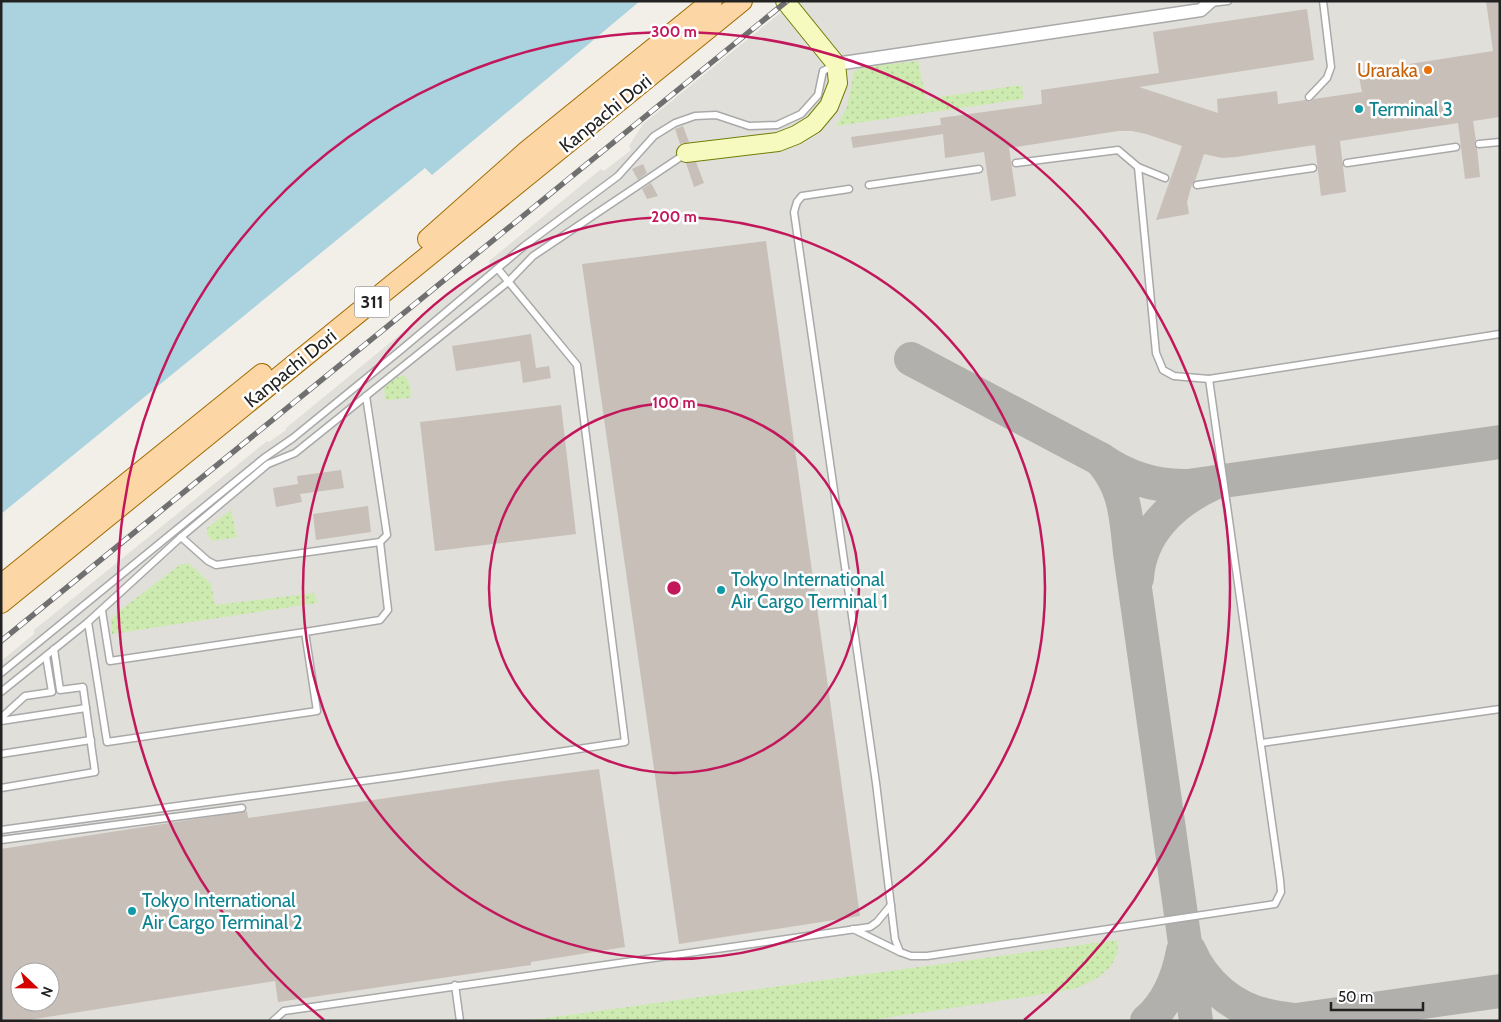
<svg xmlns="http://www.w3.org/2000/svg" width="1501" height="1022" viewBox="0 0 1501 1022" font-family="Cabin,sans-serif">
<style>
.airport{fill:#e1dfda;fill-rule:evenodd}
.grass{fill:url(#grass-dots)}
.water{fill:#aad3df}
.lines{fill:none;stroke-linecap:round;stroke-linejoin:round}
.taxiway{stroke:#b1b0ac;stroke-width:34}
.building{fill:#c7bfb8;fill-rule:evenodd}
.lane-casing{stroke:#a9a9a9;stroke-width:9}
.street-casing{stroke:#a9a9a9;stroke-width:15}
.secondary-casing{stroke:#707d05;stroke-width:20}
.primary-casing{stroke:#a06b00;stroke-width:22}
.lane{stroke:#fff;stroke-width:6}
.street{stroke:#fff;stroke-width:12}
.secondary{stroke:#f7fabf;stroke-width:18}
.primary{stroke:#fcd6a4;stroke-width:20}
.rail-casing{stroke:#707070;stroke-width:5.5}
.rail{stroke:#fff;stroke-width:4;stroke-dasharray:11;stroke-linecap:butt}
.ring{fill:none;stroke:#c2185b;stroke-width:2.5}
.food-dot{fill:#e8710a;stroke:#fff;stroke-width:2}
.culture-dot{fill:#0f9aa8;stroke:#fff;stroke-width:2}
.labels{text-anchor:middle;stroke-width:5;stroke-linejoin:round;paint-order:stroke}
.shield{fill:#fff;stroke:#646464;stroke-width:1}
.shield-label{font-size:18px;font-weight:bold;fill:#222}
.food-label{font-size:19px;fill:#c56008;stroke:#fff;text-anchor:end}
.culture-label{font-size:19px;fill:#0d838f;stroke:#fff;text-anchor:start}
.street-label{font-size:19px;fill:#222;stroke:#fff}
.centre{fill:#c2185b;stroke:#fff;stroke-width:2.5}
.ring-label{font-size:15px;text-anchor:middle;font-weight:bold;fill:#c2185b;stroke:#fff;stroke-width:5;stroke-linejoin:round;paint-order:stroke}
</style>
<defs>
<pattern id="grass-dots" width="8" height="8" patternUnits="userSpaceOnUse" patternTransform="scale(1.25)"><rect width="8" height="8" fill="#cdebb0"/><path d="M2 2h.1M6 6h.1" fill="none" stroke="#b0c997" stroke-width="1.8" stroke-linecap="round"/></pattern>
</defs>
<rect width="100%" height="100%" fill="#f2efe9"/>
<path class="airport" d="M795,1H1500V1021H1V661L34,634V630L267,441L269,442L286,430V428L469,278L470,279L490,263L489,261L601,169L604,171L631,150L629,146L643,124ZM20,972H50V1002H20Z"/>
<g class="grass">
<polygon points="918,61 926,99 1022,85 1023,99 836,126 847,107 854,72 861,67"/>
<path d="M404,375C410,381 412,390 410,398L385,400L384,387L396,378Z"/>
<polygon points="231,510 237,537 212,541 207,534 207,528"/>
<polygon points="181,564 190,564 211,584 215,605 315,593 317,603 112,634 111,619 118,612"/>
<polygon points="1117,940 1118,952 1111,966 1099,977 1077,988 1046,994 864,1021 525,1021"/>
</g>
<polygon class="water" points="1,1 640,1 432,175 425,168 1,514"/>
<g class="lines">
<g class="taxiway">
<path d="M911,359L1100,459C1127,478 1155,487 1188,486L1500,442"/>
<path d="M1100,459C1126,488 1126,517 1130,553L1196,1021"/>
<path d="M1137,578C1140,533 1172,503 1210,485"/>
<path d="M1189,950C1203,983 1233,1009 1269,1016C1277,1018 1287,1019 1295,1020"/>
<path d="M1147,1021C1168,1003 1178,978 1183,951"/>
<polyline points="1289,1021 1500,991"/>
</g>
</g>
<g class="building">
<polygon points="1486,1 1500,1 1500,117 1473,121 1476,140 1474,145 1477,148 1480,177 1465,179 1458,123 1340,141 1346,192 1332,194 1321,196 1315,145 1236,157 1222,158 1204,154 1195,181 1192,184 1187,202 1189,214 1156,220 1182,146 1146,134 1132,131 1118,131 1009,148 1016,196 991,201 984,152 945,158 943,134 853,148 851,137 941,125 940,118 1042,104 1041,90 1159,73 1153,32 1307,9 1314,60 1139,87 1218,113 1217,99 1277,91 1278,104 1305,100 1310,102 1314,99 1362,92 1358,72 1493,51"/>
<polygon points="683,126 689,142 680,144 675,129"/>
<polygon points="696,162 704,183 694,187 686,163"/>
<polygon points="643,164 647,173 638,180 632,169"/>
<polygon points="651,183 658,196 647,199 642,189"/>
<polygon points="766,241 860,916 679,944 582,264"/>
<polygon points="531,334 536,368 549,366 551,378 523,383 520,361 456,371 452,346"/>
<polygon points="561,405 576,534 435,551 420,422"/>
<polygon points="341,470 344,488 300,494 302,502 276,507 273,488 298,484 297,476"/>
<polygon points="368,506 371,532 316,540 313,514"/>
<path d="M599,769L625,947L531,962V965L278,1002L275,981L22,1021H1V849L247,811L248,818L504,781ZM20,972H50V1002H20Z"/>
</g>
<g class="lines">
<defs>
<g id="lane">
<polyline points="1210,3 1228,1"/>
<polyline points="1309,97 1327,78 1331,67 1323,1"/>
<polyline points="1479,144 1500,142"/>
<polyline points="1016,163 1118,150 1138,167 1165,178"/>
<polyline points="1347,163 1456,147"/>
<polyline points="1138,167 1156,353 1163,370 1174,376 1209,379 1500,334"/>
<polyline points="869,185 979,169"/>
<polyline points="1197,185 1313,168"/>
<polyline points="849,189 802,196 797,202 794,212 876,783 895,939 900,952"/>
<polyline points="181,537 208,561 216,565 380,542 387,535 366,396"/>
<polyline points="88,622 107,742 317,711 305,632 110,661 102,611"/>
<polyline points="305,632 380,620 388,610 380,542"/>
<polyline points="1,673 264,458 293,438 402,349 524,246 618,176 654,136 675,123 695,116 716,115 749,126 777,125 801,114 818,95 823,71 833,66"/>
<polyline points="1,692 88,622 181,537 268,464 295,453 508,282 533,256 685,154"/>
<polyline points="1,718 25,696 52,692 46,656"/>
<polyline points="1,721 86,708"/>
<polyline points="1261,743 1500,709"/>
<polyline points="1,754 91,740"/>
<polyline points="1,788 95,772 83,687 60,690 54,649"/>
<polyline points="1,830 399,776 625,742 577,365 498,269"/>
<polyline points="1,840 242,808"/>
<polyline points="853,929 900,952 911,956 927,956 1275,904 1281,892 1280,880 1209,379"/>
<polyline points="455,985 460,1021"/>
<polyline points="273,1021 284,1011 870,927 877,922 891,905"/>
</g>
<polyline id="street" points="836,64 1201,10 1211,1"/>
<polyline id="secondary" points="686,153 778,142 796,135 814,124 829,106 838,83 836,64 785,1"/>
<g id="primary">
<polyline points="428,239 527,151 712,1"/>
<polyline points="1,585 262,374"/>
<polyline points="1,603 742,1"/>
</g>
</defs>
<use href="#lane" class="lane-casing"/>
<use href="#street" class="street-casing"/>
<use href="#secondary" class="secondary-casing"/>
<use href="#primary" class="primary-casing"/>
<use href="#lane" class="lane"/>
<use href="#street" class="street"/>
<use href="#secondary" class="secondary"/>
<use href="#primary" class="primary"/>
<defs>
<polyline id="rail" points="1,641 787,1"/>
</defs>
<use href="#rail" class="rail-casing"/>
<use href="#rail" class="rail"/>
</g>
<g class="ring">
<circle cx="674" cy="588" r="185"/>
<circle cx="674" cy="588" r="371"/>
<path d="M324 1020A556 556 0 1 1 1024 1020"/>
</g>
<circle class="food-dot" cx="1428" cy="70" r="5"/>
<g class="culture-dot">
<circle cx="1359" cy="109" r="5"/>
<circle cx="721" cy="590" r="5"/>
<circle cx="132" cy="911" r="5"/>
</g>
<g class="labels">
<rect class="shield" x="354.5" y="286.5" width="35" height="31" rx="4"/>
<g class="shield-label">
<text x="372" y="308">311</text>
</g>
<g class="food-label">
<text x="1418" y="77">Uraraka</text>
</g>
<g class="culture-label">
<text x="1369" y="116">Terminal 3</text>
<text x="731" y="586">Tokyo International<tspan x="731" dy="22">Air Cargo Terminal 1</tspan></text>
<text x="142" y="907">Tokyo International<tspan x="142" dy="22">Air Cargo Terminal 2</tspan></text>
</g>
<g class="street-label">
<text transform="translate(605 113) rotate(-39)" y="7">Kanpachi Dori</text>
<text transform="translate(290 368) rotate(-39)" y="7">Kanpachi Dori</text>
</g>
</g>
<circle cx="674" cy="588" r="8" class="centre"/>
<g class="ring-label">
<text x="674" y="37">300 m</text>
<text x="674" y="222">200 m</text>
<text x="674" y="408">100 m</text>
</g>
<rect width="1501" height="1022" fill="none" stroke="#222222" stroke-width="5"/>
<g transform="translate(35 987) rotate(112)"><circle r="24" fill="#ffffff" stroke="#a7a7a7"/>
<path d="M0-4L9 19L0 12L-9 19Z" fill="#d40000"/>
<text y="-8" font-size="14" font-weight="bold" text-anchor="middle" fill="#222222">N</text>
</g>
<path d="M1331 1002v8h92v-8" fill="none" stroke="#222222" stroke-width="2.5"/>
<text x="1338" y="1002" font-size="15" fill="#222222" stroke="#ffffff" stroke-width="4" paint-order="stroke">50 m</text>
</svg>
